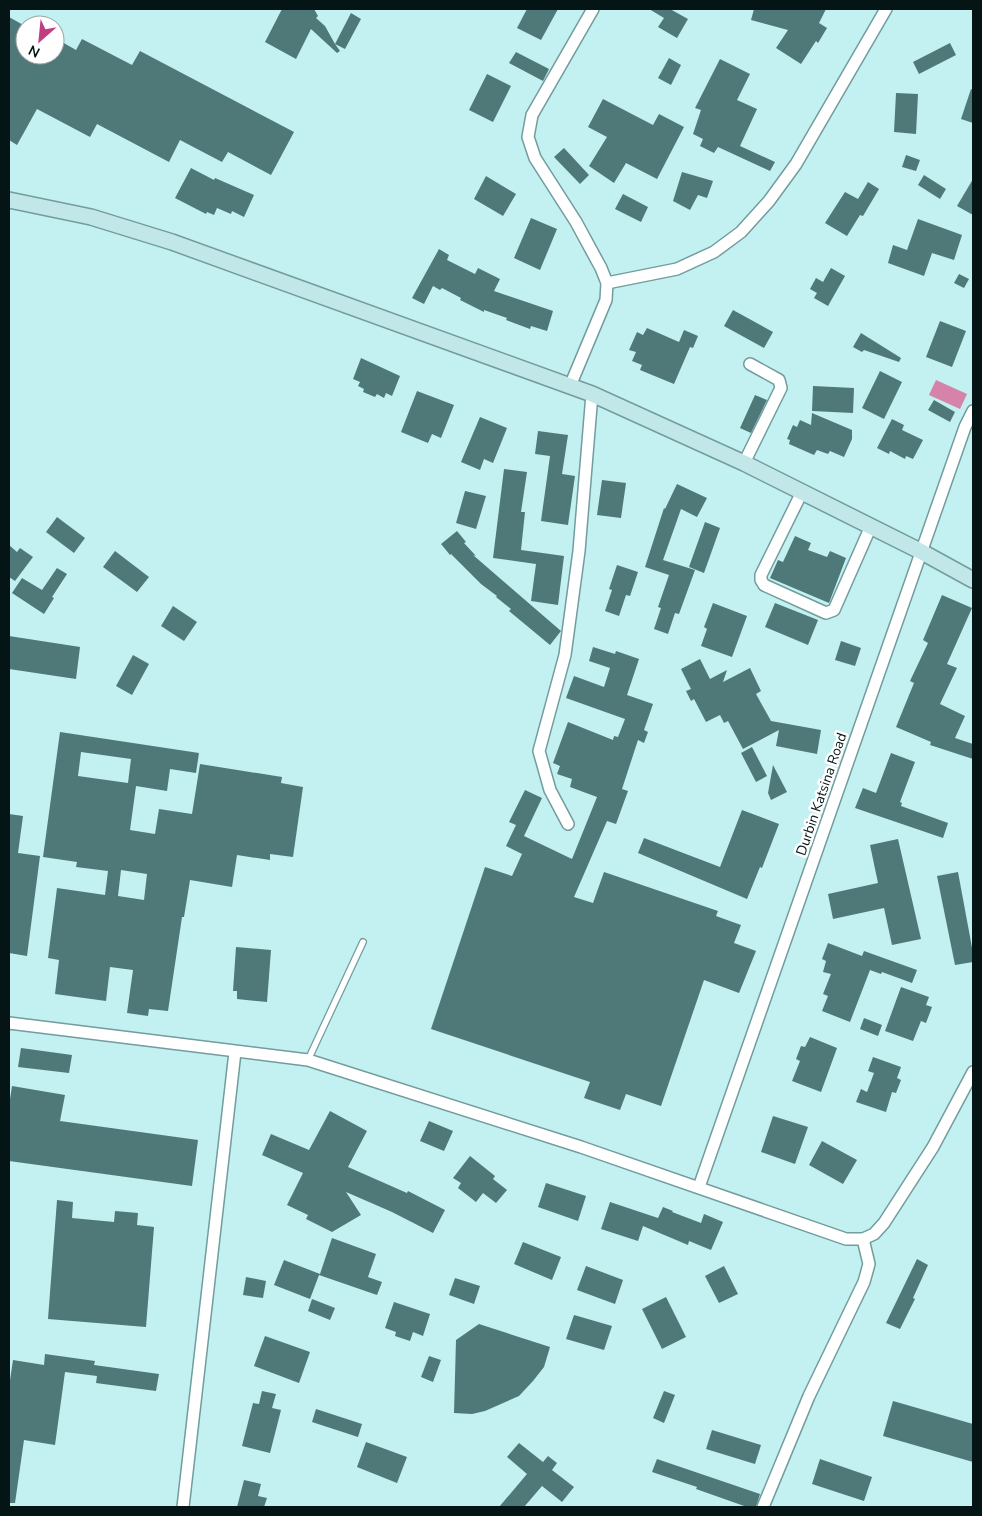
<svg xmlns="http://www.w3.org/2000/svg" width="982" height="1516" viewBox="0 0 982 1516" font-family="'Nunito Sans',sans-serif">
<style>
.water{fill:#d583a8}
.building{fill:#4f7879;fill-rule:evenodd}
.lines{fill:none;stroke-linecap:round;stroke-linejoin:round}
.lane-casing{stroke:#729c9d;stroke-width:8}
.street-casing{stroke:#729c9d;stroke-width:14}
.secondary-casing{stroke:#729c9d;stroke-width:18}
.lane{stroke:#fff;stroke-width:5.5}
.street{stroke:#fff;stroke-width:11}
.secondary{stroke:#c2e7e8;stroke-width:15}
.labels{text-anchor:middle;stroke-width:5;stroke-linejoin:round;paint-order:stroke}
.street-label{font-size:14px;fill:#051516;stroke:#fff}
</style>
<rect width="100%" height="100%" fill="#c3f0f1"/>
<polygon class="water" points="936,380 967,394 960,409 929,395"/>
<g class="building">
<polygon points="282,9 314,9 318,16 316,18 325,26 335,44 351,13 361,19 345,49 335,44 340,51 337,53 311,29 296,59 265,42"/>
<polygon points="527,9 558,9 541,40 517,28"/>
<polygon points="649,9 670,9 688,19 677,38 658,27 664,18"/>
<polygon points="754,9 826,9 819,23 827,28 818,43 816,41 801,64 776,48 788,30 751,20"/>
<polygon points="9,17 25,26 25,55 55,55 55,38 76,50 82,39 132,65 140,51 294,132 271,175 228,152 222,162 180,140 169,162 97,124 90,137 37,109 17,145 9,140"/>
<polygon points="950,43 956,55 919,74 913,62"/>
<polygon points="516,52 549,69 543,81 509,63"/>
<polygon points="669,58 681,65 671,85 658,78"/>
<polygon points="720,59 750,74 737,100 757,109 740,146 775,162 770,171 718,147 714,153 700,146 703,139 693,134 701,110 695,108"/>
<polygon points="487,74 511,86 493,122 469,110"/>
<polygon points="971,89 973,90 973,123 961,119"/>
<polygon points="896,93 918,94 916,134 894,132"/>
<polygon points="603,99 653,125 659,114 684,127 657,179 626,163 614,183 589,166 607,137 588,127"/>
<polygon points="564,148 589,175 580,184 554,157"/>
<polygon points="906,155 920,160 916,171 902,167"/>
<polygon points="191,168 214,180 215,178 254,195 244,217 232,211 231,214 217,208 214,215 207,212 206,214 175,198"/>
<polygon points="682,172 713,181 707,198 698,195 690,210 673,201"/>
<polygon points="924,175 946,189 940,199 918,185"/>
<polygon points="486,176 516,194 503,216 474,199"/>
<polygon points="973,179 973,215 957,206"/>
<polygon points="868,182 879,189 863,216 860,215 847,236 825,223 845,192 858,199"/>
<polygon points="623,194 648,207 641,222 615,209"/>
<polygon points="531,218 557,229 540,270 514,258"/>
<polygon points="918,219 962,235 954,260 932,253 924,276 888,263 893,245 907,250"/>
<polygon points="439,249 449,255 447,260 475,274 478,268 500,279 494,291 553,311 547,331 531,326 530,329 506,320 507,318 484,310 484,312 460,300 461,298 442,288 440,290 433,286 424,304 412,298"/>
<polygon points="831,268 845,276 828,306 814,298 817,293 810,289 816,278 823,282"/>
<polygon points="959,274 969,279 964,288 954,283"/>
<polygon points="733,310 773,332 764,348 724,326"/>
<polygon points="940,321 966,331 952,367 926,357"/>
<polygon points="647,328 679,342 684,330 698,336 693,348 690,347 674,384 640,370 642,365 632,361 636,352 629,350 637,332 643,335"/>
<polygon points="861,333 901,358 899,362 864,350 862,352 853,347"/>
<polygon points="361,358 400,376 392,396 386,393 384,398 377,394 375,397 363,392 364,389 358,386 360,382 353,379"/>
<polygon points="880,371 902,382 884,419 862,408"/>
<polygon points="813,386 854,388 853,413 812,411"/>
<polygon points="417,391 454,405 441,438 432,434 428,443 401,432"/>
<polygon points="755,395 767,400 751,433 740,428"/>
<polygon points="934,400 955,412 950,422 928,410"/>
<polygon points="812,413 852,430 852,439 844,457 830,451 828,454 817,450 814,455 789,444 790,440 787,439 793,425 797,427 800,420 811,425"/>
<polygon points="480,417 507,428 493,463 484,459 480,470 461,462"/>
<polygon points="892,419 904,425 902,430 923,440 913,459 906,456 905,459 890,451 889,454 877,448"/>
<polygon points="538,431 568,435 562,474 575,476 568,525 541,521 550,456 535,454"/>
<polygon points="504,469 527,472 521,512 525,512 521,550 564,556 558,605 531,601 536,564 493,558"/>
<polygon points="602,480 626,483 621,518 597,515"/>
<polygon points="677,484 707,498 697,517 681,509 663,560 695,570 679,614 675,613 668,634 654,629 661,608 658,607 669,575 645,567 664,508 665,509"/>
<polygon points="465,491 486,496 476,529 456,523"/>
<polygon points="57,517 85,538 74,553 46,532"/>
<polygon points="705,522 720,528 704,573 689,567"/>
<polygon points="457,531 466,542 464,543 476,556 473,555 561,631 550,645 509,611 511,609 496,597 497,596 481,584 451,554 450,555 441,544"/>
<polygon points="795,536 811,543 808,550 827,557 830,551 846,558 829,603 770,578 778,560 783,562"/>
<polygon points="9,545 17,552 20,548 33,557 15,581 9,577"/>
<polygon points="115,551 149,577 137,592 103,567"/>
<polygon points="617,565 638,572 630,596 626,595 619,616 605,611 612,590 609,589"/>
<polygon points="57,568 67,574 52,597 54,598 44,614 12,593 22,578 42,590"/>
<polygon points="942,595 972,608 947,664 957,668 940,704 965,716 955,738 973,744 973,759 930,745 931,742 896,727 914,683 910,681 928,643 923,640"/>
<polygon points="713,603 747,616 732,657 701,646 707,629 704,627"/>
<polygon points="775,603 818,620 808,645 765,627"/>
<polygon points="173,606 197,622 184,641 161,626"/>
<polygon points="9,636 80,647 76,679 9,669"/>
<polygon points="841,641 861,648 855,666 835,660"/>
<polygon points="593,647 615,654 616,651 639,659 627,695 653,704 644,730 648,732 644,743 638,740 622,789 628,791 616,824 607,821 574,897 593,903 604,872 718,911 716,916 741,925 734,943 756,951 739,993 704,980 661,1106 626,1094 620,1110 584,1098 590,1082 431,1029 485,867 512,876 522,854 506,846 516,825 509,822 525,790 542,798 524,836 572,859 597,797 570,787 572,779 557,774 560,766 553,763 568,722 613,740 614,736 618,737 625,719 566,698 574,676 604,687 610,668 589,661"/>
<polygon points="133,655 149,664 132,695 116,686"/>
<polygon points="700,659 710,679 727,670 723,682 750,668 761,691 756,694 771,721 821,730 817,754 776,746 779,730 743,749 728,721 724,723 720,715 706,722 694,699 691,701 686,691 691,689 681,669"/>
<path d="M60,732L199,753L196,773L170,769L167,791L136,786L130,830L155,834L159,809L192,814L200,764L282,777L281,783L303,787L293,857L270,854V860L237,855L232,887L190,880L184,917H182L168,1011L149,1009L148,1016L127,1013L133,970L110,967L106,1001L55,994L59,960L48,958L57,888L105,895L108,871L76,867L77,862L43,857ZM81,752L131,759L128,783L78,776ZM121,870L147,874L144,900L118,896Z"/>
<polygon points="752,747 767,776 756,782 741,753"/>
<polygon points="891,753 915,762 900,802 902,803 901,806 948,823 943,838 855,808 863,788 876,793"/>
<polygon points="773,765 787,792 771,800 768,793"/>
<polygon points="742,810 779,824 762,868 760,867 747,899 638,853 644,838 720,867"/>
<polygon points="9,814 23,816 18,853 40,856 27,956 9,953"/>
<polygon points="898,839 921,939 892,945 884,908 833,919 828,894 878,883 870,845"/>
<polygon points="958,872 973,953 973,962 955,965 937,876"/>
<polygon points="828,943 862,956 864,951 917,970 912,983 882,972 881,974 870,970 850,1022 822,1011 828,996 823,994 831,974 823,972 826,961 822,959"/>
<polygon points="236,947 271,950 267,1002 237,999 237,991 233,991"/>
<polygon points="901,987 929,997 926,1005 932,1007 926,1023 921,1021 913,1041 885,1031"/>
<polygon points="864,1018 882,1025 878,1036 860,1029"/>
<polygon points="810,1037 837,1048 821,1092 792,1081 800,1061 796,1059 801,1046 805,1047"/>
<polygon points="21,1048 72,1055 69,1073 18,1067"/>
<polygon points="873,1057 901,1067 897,1078 901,1080 896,1093 892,1092 886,1112 856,1102 861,1089 867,1092 874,1073 868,1071"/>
<polygon points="12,1086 65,1095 60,1121 198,1140 192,1186 9,1161 9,1106"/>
<polygon points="330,1111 367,1131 348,1167 407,1193 408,1191 445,1210 433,1233 392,1212 346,1192 361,1215 332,1232 306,1219 308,1215 287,1205 303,1173 262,1155 271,1134 309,1150"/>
<polygon points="773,1116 808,1127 795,1164 761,1152"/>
<polygon points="429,1121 453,1131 444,1151 420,1141"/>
<polygon points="822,1141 857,1160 843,1184 809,1165"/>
<polygon points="470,1156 495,1176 493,1179 507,1190 496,1203 483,1193 476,1202 458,1188 461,1183 453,1178"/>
<polygon points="546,1183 586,1196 578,1221 538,1207"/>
<polygon points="57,1200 73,1202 72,1218 114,1222 115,1211 138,1213 137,1225 154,1227 146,1327 48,1319"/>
<polygon points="610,1202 658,1218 663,1207 673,1211 672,1212 701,1223 704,1214 723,1222 711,1250 689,1241 688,1245 643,1226 638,1241 601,1229"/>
<polygon points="332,1238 376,1254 368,1277 382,1282 377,1295 319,1275 310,1299 274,1285 284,1260 320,1274"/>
<polygon points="523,1242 561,1257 552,1280 514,1264"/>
<polygon points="917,1259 928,1265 913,1298 915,1299 900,1329 886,1323"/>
<polygon points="586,1266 623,1280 615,1304 577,1290"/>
<polygon points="724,1266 738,1294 719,1303 705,1276"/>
<polygon points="246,1277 266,1281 263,1298 243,1295"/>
<polygon points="455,1278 480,1286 474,1304 449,1295"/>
<polygon points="666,1297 686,1337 662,1349 642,1309"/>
<polygon points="312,1299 335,1308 330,1320 308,1311"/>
<polygon points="394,1302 430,1314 423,1336 413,1332 410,1341 395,1336 396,1332 385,1328"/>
<polygon points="574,1315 612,1326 604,1350 566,1339"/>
<polygon points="479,1324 550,1347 544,1367 533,1381 519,1396 485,1411 472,1414 454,1413 456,1340"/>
<polygon points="265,1336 310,1352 299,1383 254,1366"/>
<polygon points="45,1354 95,1361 94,1365 159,1374 156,1391 96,1383 97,1376 65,1372 55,1445 24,1440 15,1503 9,1503 9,1387 13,1360 44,1365"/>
<polygon points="429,1356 441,1360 433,1382 421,1377"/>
<polygon points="262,1391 276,1394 272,1408 281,1410 270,1453 242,1446 253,1403 259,1404"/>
<polygon points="664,1391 675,1395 664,1423 653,1418"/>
<polygon points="893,1401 973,1424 973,1462 883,1436"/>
<polygon points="316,1409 362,1424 358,1437 312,1422"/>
<polygon points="712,1430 761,1445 755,1464 706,1449"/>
<polygon points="366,1442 407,1457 397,1483 357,1467"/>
<polygon points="519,1443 543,1462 548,1456 557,1463 552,1470 574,1487 562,1502 542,1486 524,1507 499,1507 527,1474 507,1457"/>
<polygon points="657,1459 760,1494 756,1507 747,1507 696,1489 697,1487 652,1472"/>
<polygon points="820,1459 872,1477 864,1501 812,1484"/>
<polygon points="244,1480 261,1484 258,1496 267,1498 264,1507 237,1507"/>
</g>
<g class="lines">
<defs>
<polyline id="lane" points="308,1060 363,942"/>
<g id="street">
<polyline points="607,283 677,269 714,252 741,232 769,201 796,164 886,9"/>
<polyline points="570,386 606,300 607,283 601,268 576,222 535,158 528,137 532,115 593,9"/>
<polyline points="744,463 781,388 779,380 750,364"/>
<polyline points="802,492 761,575 761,580 764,585 826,613 834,610 871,526"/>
<polyline points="568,824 550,790 539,751 565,655 579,551 592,394"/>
<polyline points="9,1023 308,1060 581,1147 846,1239 863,1239 874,1234 884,1223 933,1147 973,1072"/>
<polyline points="699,1187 965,427 973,411"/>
<polyline points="183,1507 235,1052"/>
<polyline points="763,1507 809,1396 864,1282 869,1264 863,1239"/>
</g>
<polyline id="secondary" points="9,200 91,217 172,242 592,394 744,463 922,552 973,580"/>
</defs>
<use href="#lane" class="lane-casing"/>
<use href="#street" class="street-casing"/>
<use href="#secondary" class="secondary-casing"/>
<use href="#lane" class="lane"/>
<use href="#street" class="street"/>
<use href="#secondary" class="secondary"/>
</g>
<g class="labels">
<g class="street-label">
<text transform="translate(821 794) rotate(-71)" y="5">Durbin Katsina Road</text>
</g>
</g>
<rect width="982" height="1516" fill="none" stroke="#051516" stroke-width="20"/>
<g transform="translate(40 40) rotate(207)"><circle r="24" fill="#ffffff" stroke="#9ba1a2"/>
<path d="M0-4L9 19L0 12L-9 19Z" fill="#c13d82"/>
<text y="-8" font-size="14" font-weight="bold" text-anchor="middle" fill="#051516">N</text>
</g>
</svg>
